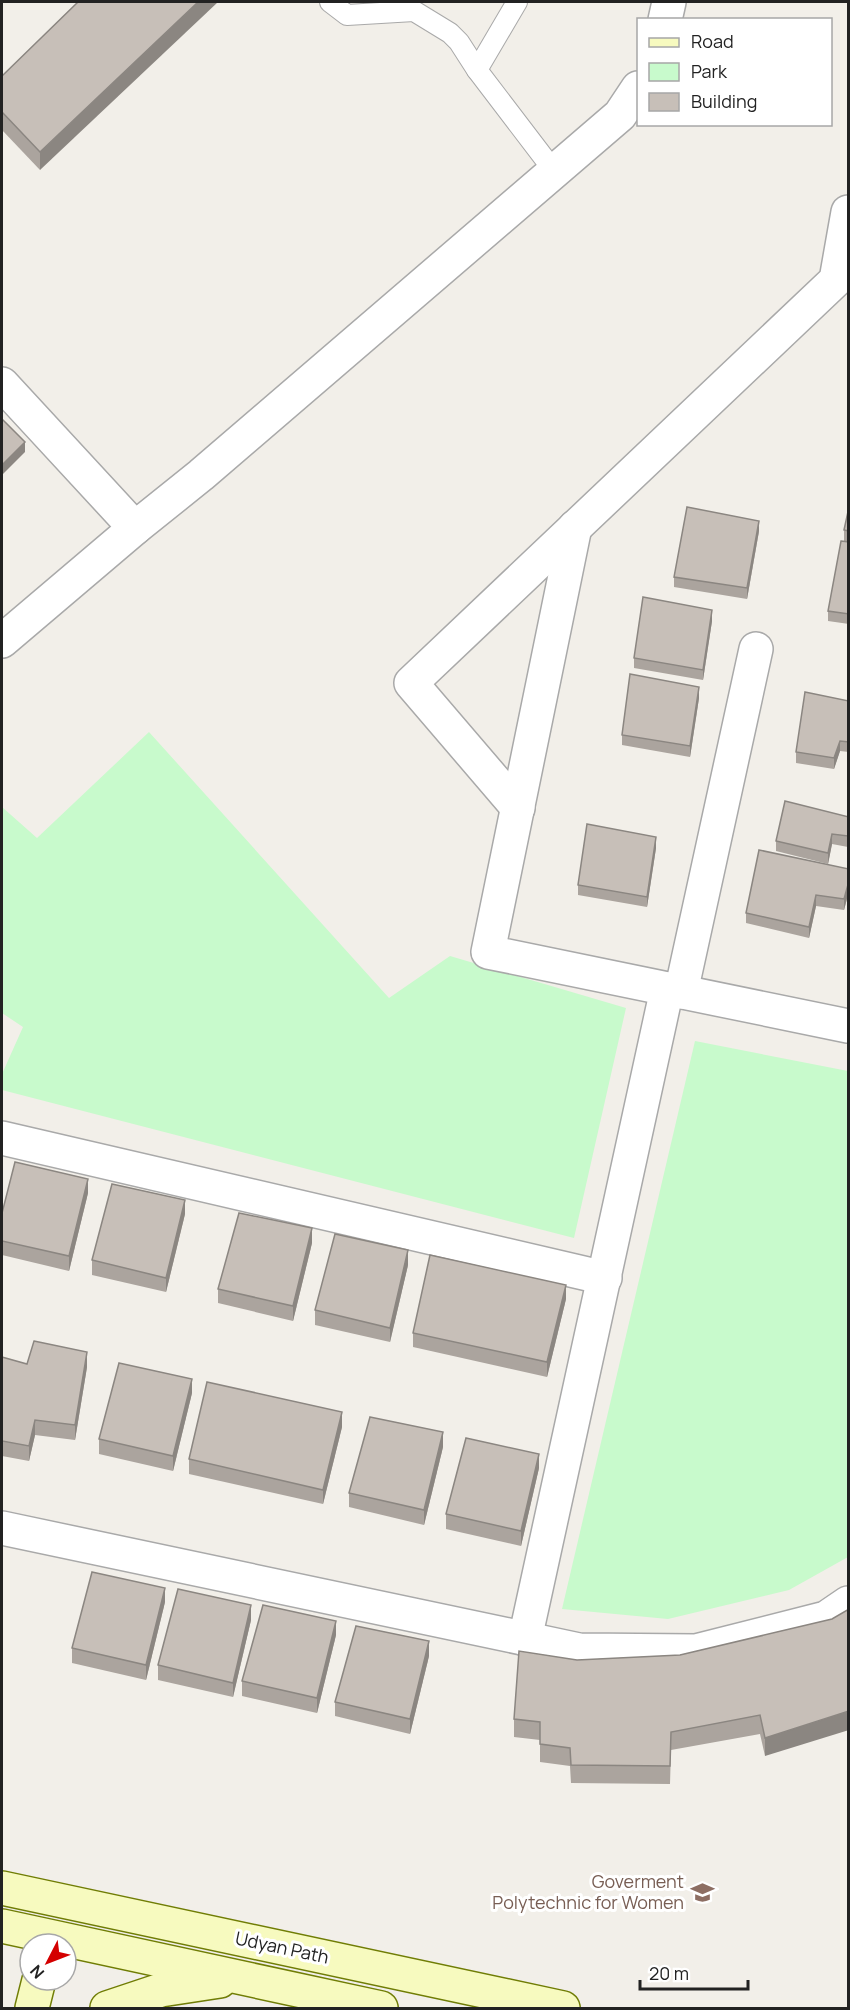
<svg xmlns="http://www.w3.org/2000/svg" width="850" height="2010" viewBox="0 0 850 2010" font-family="Manrope,sans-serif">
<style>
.park{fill:#c8facc}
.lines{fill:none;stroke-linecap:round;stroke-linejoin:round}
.lane-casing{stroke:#a9a9a9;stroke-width:22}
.street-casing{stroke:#a9a9a9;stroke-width:36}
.secondary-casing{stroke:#707d05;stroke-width:36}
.lane{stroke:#fff;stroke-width:20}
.street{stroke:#fff;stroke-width:33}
.secondary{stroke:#f7fabf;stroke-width:33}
.wall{fill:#aba49e}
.shaded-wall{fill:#8b8681}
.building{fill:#c7bfb8;stroke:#8b8681;stroke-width:1.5}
.labels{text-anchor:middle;stroke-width:6;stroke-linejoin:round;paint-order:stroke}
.education-label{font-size:18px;fill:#785e54;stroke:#fff;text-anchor:end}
.street-label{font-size:18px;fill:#222;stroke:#fff}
</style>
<rect width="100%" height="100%" fill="#f2efe9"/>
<g class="park">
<polygon points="149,732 389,998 450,956 626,1008 574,1238 2,1090 2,1074 23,1027 2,1013 2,807 37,838"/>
<polygon points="695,1041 848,1071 848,1557 789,1590 668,1619 562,1609"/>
</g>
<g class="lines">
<defs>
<g id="lane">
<polyline points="330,2 347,15 414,11 450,33 459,42 477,70 554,171"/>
<polyline points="477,70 517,2"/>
</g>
<g id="street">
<polyline points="665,20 669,2"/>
<polyline points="2,384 135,528"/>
<polyline points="575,527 488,952 848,1026"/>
<polyline points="2,641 135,528 201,475 620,115 638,88"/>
<polyline points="518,808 411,683 836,280 848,212"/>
<polyline points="681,992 756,649"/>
<polyline points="2,1138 605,1278"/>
<polyline points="2,1528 579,1650 696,1651 826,1618 848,1603"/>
<polyline points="525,1639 667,989"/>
</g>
<g id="secondary">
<polyline points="2,1888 563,2008"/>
<polyline points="2,1926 381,2008"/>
<polyline points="32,2008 39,1980"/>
<polyline points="107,2008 161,1990 220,1981"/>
</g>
</defs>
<use href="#lane" class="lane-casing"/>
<use href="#street" class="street-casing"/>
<use href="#secondary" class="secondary-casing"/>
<use href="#lane" class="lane"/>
<use href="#street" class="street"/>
<use href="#secondary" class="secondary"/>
</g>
<g class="wall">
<polygon points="78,2 40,170 2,130 2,76"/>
<polygon points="849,507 849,542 844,541 844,530"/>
<polygon points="759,531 747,599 674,587 674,577"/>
<polygon points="849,542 849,624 828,621 828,611"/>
<polygon points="712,621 703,680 634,668 634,658"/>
<polygon points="699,698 690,757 622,745 622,735"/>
<polygon points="849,701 849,752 840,751 834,769 796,763 796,752"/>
<polygon points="849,817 848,847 832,844 828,864 776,851 776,841"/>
<polygon points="656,848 647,907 578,895 578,885"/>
<polygon points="849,869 849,891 844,910 816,906 809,938 746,923 746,913"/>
<polygon points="88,1193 69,1271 2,1255 2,1213"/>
<polygon points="185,1214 166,1292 92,1275 92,1260"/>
<polygon points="312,1243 293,1321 218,1303 218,1289"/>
<polygon points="408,1265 390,1342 315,1325 315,1310"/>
<polygon points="566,1299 547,1377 413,1347 413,1333"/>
<polygon points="2,1357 27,1364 87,1367 75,1440 35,1435 29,1461 2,1456"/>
<polygon points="192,1393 173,1471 99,1454 99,1439"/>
<polygon points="342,1427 323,1504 189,1474 189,1459"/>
<polygon points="443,1447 424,1525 349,1507 349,1493"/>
<polygon points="539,1468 521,1546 446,1529 446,1514"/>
<polygon points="165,1602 146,1680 72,1663 72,1648"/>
<polygon points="832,1619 765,1756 760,1734 671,1750 670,1784 571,1783 570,1766 540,1762 540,1740 514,1737 514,1719 577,1660 680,1655"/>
<polygon points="251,1620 233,1697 158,1680 158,1665"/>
<polygon points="336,1635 317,1713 242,1696 242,1681"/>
<polygon points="429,1656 410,1734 335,1716 335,1702"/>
</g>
<g class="shaded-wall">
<polygon points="198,2 218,2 40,170 40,152"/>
<polygon points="25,442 25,452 2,475 2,465"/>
<polygon points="759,521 759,531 747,599 747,588"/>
<polygon points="712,610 712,621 703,680 703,670"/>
<polygon points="699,687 699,698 690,757 690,746"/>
<polygon points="840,741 840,751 834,769 834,758"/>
<polygon points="832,834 832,844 828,864 828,853"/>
<polygon points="656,837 656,848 647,907 647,897"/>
<polygon points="849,881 849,891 844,910 844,899"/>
<polygon points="816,895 816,906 809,938 809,927"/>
<polygon points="88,1179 88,1193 69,1271 69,1256"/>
<polygon points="185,1200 185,1214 166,1292 166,1278"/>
<polygon points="312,1228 312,1243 293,1321 293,1306"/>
<polygon points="408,1250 408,1265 390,1342 390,1328"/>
<polygon points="566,1285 566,1299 547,1377 547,1362"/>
<polygon points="87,1352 87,1367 75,1440 75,1425"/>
<polygon points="192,1379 192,1393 173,1471 173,1456"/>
<polygon points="342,1412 342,1427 323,1504 323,1490"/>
<polygon points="35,1420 35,1435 29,1461 29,1446"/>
<polygon points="443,1432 443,1447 424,1525 424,1510"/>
<polygon points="539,1454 539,1468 521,1546 521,1531"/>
<polygon points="165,1588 165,1602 146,1680 146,1665"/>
<polygon points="251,1605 251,1620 233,1697 233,1683"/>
<polygon points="336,1621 336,1635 317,1713 317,1698"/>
<polygon points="429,1641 429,1656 410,1734 410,1719"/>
<polygon points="849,1711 849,1730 765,1756 765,1738"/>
</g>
<g class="building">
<polygon points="78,2 198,2 40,152 2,112 2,76"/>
<polygon points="2,419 25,442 2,465"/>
<polygon points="687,507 759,521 747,588 674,577"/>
<polygon points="849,507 849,531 844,530"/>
<polygon points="841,541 849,542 849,614 828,611"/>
<polygon points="643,597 712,610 703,670 634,658"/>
<polygon points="630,674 699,687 690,746 622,735"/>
<polygon points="805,692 849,701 849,742 840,741 834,758 796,752"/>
<polygon points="785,801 849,817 848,836 832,834 828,853 776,841"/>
<polygon points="587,824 656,837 647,897 578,885"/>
<polygon points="759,850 849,869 849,881 844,899 816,895 809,927 746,913"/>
<polygon points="15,1162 88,1179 69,1256 2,1241 2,1213"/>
<polygon points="112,1184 185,1200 166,1278 92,1260"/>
<polygon points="239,1213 312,1228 293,1306 218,1289"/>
<polygon points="335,1234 408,1250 390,1328 315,1310"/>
<polygon points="430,1255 566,1285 547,1362 413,1333"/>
<polygon points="34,1341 87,1352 75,1425 35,1420 29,1446 2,1441 2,1357 27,1364"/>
<polygon points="119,1363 192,1379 173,1456 99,1439"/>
<polygon points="207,1382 342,1412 323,1490 189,1459"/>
<polygon points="370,1417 443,1432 424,1510 349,1493"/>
<polygon points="466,1438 539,1454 521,1531 446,1514"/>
<polygon points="92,1572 165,1588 146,1665 72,1648"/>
<polygon points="178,1589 251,1605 233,1683 158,1665"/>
<polygon points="263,1605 336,1621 317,1698 242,1681"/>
<polygon points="849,1609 849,1711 765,1738 760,1715 671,1732 670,1766 571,1765 570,1748 540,1744 540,1722 514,1719 519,1651 577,1660 680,1655 832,1619"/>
<polygon points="356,1626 429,1641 410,1719 335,1702"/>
</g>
<defs>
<symbol id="university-bare" viewBox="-9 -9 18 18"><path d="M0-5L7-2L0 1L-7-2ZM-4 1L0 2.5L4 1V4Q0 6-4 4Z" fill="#8d6e63" stroke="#fff" stroke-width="2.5" paint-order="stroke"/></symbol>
</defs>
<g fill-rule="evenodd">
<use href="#university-bare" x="686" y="1876" width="33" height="33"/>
</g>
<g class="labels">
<g class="education-label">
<text x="684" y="1888">Goverment<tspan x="684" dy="21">Polytechnic for Women</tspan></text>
</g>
<g class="street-label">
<text transform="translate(282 1948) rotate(12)" y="6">Udyan Path</text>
</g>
</g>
<rect width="850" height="2010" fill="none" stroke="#222222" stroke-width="6"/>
<rect x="637" y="18" width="195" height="108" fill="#ffffff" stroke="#a7a7a7" stroke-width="1.5"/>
<rect x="649" y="38" width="30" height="9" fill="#f7fabf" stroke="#a7a7a7" stroke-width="1.5"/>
<text x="691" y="48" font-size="18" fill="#222222">Road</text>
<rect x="649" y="63" width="30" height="18" fill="#c8facc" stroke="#a7a7a7" stroke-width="1.5"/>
<text x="691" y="78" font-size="18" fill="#222222">Park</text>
<rect x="649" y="93" width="30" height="18" fill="#c7bfb8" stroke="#a7a7a7" stroke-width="1.5"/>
<text x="691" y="108" font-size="18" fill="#222222">Building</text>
<g transform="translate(48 1962) rotate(228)"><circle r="28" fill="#ffffff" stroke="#a7a7a7" stroke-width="1.5"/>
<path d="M0-4.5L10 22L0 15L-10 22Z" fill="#d40000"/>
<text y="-9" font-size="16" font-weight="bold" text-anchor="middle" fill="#222222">N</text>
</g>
<path d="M640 1980v9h108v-9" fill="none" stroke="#222222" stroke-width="3"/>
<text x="649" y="1980" font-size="18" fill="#222222" stroke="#ffffff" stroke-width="4.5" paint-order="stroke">20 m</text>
</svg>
